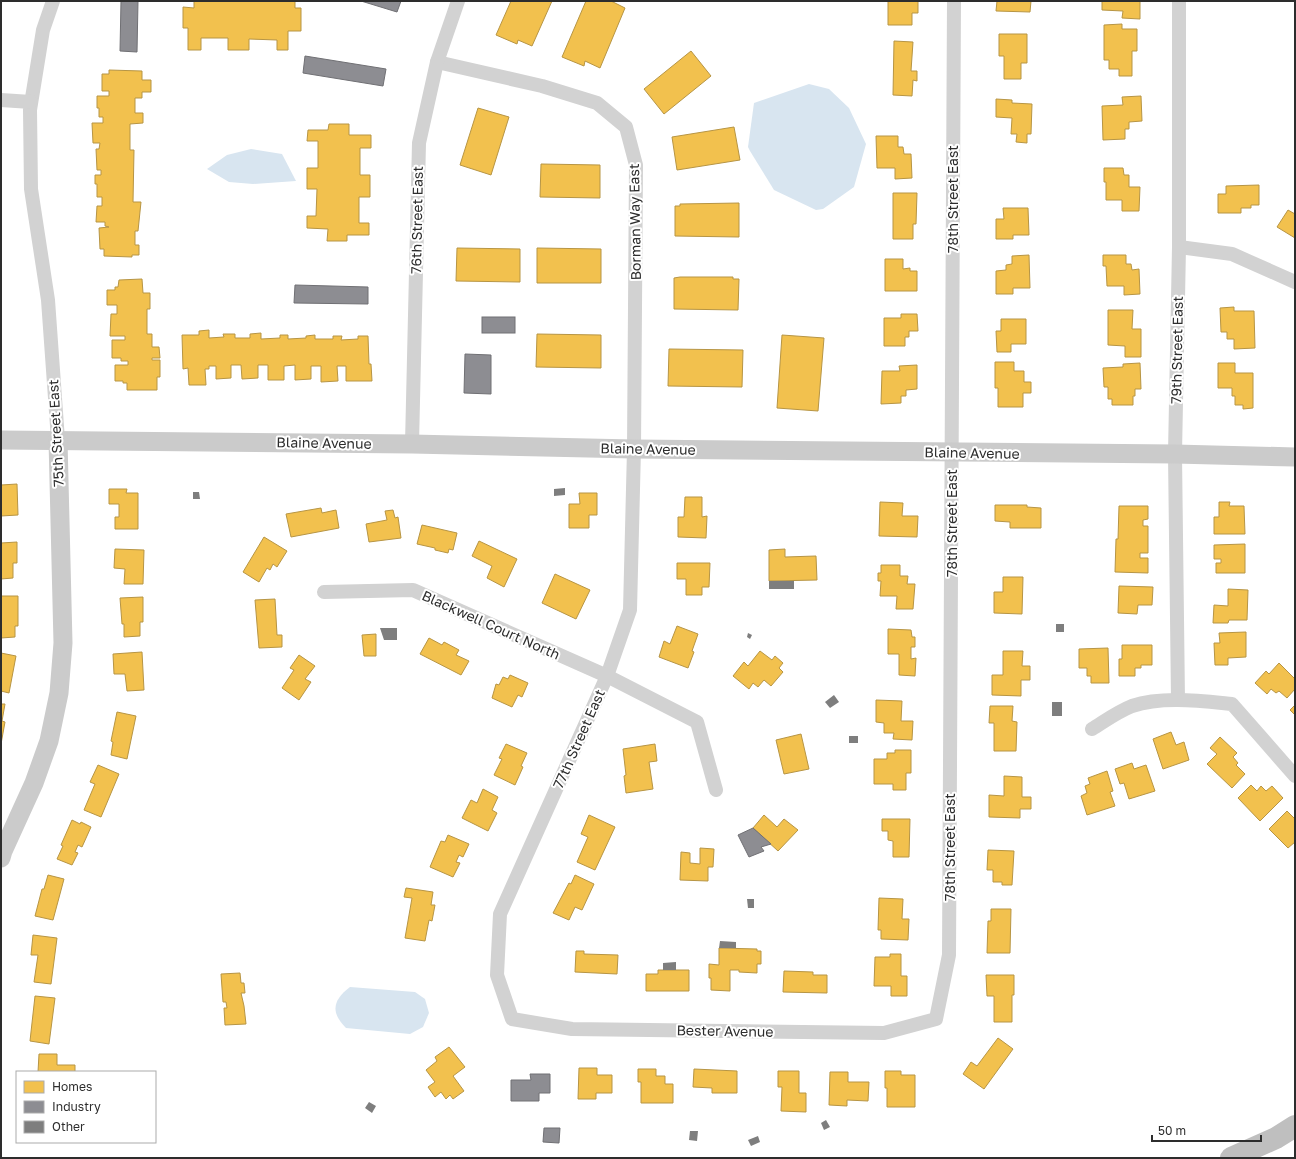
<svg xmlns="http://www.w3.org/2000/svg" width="1296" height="1159" viewBox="0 0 1296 1159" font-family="'Golos Text',sans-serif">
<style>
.water{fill:#d8e5f0}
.homes{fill:#f2c14e;stroke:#b79544}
.industry{fill:#8d8d92;stroke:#707074}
.building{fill:#7e7e7e}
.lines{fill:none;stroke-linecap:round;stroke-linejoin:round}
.street{stroke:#d2d2d2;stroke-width:14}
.secondary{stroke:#cbcbcb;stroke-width:19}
.highway{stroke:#bfbfbf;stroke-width:22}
.labels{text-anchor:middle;stroke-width:4;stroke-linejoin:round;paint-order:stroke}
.street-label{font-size:14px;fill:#2d2d2d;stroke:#fff}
</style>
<rect width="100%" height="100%" fill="#fff"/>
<g class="water">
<polygon points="809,84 829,89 849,108 866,144 854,187 823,209 816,210 774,190 750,151 748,147 754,103"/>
<polygon points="251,149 282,154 296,181 253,184 229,182 207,169 227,155"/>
<path d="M350,987L415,992L425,999L429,1013L423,1027L410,1034L346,1028C330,1012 333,1000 350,987Z"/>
</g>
<g class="homes">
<polygon points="194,1 295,1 295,8 301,8 301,31 288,31 288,50 277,50 277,40 249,39 249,50 228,50 228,38 201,38 201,50 188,50 188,28 183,28 183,7 194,8"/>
<polygon points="511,1 552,1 532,46 518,40 517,44 496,35"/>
<polygon points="586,1 611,1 625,8 600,68 585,61 584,66 562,57"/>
<polygon points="888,1 918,1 918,13 912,13 912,25 888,25"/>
<polygon points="997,1 1031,1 1030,12 996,11"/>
<polygon points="1102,1 1140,1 1140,19 1122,18 1123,11 1102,10"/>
<polygon points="1122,24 1122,29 1137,29 1137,51 1132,51 1132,76 1119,76 1119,69 1109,69 1109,60 1104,60 1104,25"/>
<polygon points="999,34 1027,34 1027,63 1021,63 1021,79 1004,79 1004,56 999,56"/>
<polygon points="894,41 913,42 911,71 917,71 917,81 913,80 912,96 893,95"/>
<polygon points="691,51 711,76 664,114 644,89"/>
<polygon points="109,70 142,71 142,80 151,80 151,92 142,92 142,98 135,98 135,113 143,113 143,123 130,124 130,150 134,150 133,202 141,202 138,231 135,231 135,245 139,245 139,255 132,255 132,257 104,256 104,249 100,249 99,228 109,227 105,226 105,222 96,222 97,206 102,206 102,197 97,197 97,184 95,184 95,175 101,175 101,170 97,170 96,149 99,149 100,143 93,143 92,123 103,123 103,117 99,117 99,108 97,108 97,96 109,96 109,91 102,91 102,74 109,74"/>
<polygon points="1141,96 1142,121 1129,122 1129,129 1125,129 1125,139 1103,140 1102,106 1123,105 1122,97"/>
<polygon points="996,99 1012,100 1012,103 1032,104 1031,134 1027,134 1027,143 1016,142 1017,134 1011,134 1012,118 996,117"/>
<polygon points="478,108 509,117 491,175 460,165"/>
<polygon points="329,124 349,124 349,135 371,135 371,148 360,148 360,175 370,175 370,197 359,197 359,223 369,223 369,235 347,235 347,241 327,241 328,229 307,228 307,216 316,216 317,189 307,189 307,168 318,168 318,141 307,141 308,130 328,130"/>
<polygon points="734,127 740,160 677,170 672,137"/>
<polygon points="876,136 898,136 898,147 903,147 904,154 911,154 912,178 895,179 895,168 877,168"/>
<polygon points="541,164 600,165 600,198 540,197"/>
<polygon points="1104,168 1123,168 1124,175 1129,175 1129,187 1140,187 1139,211 1122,211 1122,200 1106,200 1106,182 1104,182"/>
<polygon points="1259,185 1259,205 1251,205 1251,208 1241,208 1241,213 1218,213 1218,194 1226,194 1226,186"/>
<polygon points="893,193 917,193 916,224 913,224 913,239 893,239"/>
<polygon points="739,203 739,237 675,236 675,206 680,206 680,204"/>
<polygon points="1003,208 1028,208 1029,235 1013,235 1013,239 996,239 996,219 1004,219"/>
<polygon points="1288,210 1295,214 1295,238 1277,227"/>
<polygon points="457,248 520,249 520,282 456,281"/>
<polygon points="537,248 601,249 601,283 537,283"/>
<polygon points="1029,255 1030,288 1013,288 1013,294 996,294 996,271 1006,270 1006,265 1012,264 1012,256"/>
<polygon points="1103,255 1126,255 1126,264 1131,264 1132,270 1139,269 1140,294 1124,295 1124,286 1107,286 1106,266 1103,266"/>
<polygon points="885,259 903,259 903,269 910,268 910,271 917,271 917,291 885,291"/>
<polygon points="680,277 733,277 733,279 739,279 738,310 674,309 674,278"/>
<polygon points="142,279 143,293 150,293 150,309 147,309 147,334 152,334 152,347 159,347 160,358 152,358 152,360 160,360 160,377 157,377 157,390 127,390 127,383 123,383 123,381 115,381 115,365 128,365 128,361 121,361 121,358 112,358 112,340 125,340 125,336 110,336 111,314 117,314 117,305 107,305 107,290 115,290 115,287 118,287 119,280"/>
<polygon points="1234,307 1234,311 1254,311 1255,348 1234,349 1234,339 1227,339 1227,332 1221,332 1220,308"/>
<polygon points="1108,310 1133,310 1132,329 1141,329 1141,357 1125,357 1125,346 1108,345"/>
<polygon points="901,314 917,314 918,331 909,331 909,337 905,337 905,346 884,346 884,318 901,318"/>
<polygon points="1001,319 1026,319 1026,344 1011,344 1011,352 997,352 996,331 1001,331"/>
<polygon points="209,330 209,338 224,337 223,334 235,334 235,338 250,338 250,334 261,333 261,339 280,338 280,335 288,335 288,339 306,338 306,336 315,335 315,339 333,339 333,336 342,336 341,340 358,339 358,336 368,336 369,364 371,364 372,381 346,381 346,366 337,366 338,381 321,382 321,366 311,366 311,379 295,380 295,365 284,366 284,380 268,380 268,365 258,365 258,378 242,379 241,365 231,365 231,378 216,379 216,366 209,366 209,369 205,369 206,385 189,385 188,368 183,369 182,335 199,335 199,331"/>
<polygon points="537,334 601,335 601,368 536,367"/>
<polygon points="782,335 824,338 818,411 777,408"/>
<polygon points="669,349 743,350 742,387 668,386"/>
<polygon points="995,362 1014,362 1014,371 1024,371 1024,382 1031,382 1031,393 1023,393 1023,407 998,407 998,388 995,388"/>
<polygon points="1140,363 1141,389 1135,389 1135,396 1133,396 1133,405 1112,405 1112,399 1108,399 1108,387 1104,387 1103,368 1123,367 1123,364"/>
<polygon points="1218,363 1235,363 1235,373 1253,373 1253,408 1243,409 1243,405 1235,405 1235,396 1232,396 1232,388 1218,388"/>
<polygon points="917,365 917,389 906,390 906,396 901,396 901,403 881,404 882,371 900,371 899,366"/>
<polygon points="17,484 18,515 1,516 1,485"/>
<polygon points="109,489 127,489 126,493 138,493 138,529 115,529 115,517 119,517 119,504 109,504"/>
<polygon points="579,493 597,493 597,515 589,515 589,528 569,528 569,504 580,504"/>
<polygon points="685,497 702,497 702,517 707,516 706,538 678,537 678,517 684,517"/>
<polygon points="880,502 903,503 902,516 918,516 917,537 879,536"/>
<polygon points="1219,502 1230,502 1229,506 1244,506 1245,534 1214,534 1214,517 1219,517"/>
<polygon points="995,505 1027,505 1027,507 1041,508 1041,528 1010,528 1010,522 995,521"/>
<polygon points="1119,506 1148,506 1148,519 1143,520 1143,526 1148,526 1148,553 1140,553 1140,558 1148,558 1148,573 1115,572 1116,539 1118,539"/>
<polygon points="321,508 322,513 336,510 339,528 291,537 286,514"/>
<polygon points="393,510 395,518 398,517 401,538 369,542 366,524 387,520 385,511"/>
<polygon points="422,525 457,533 453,550 449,549 448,553 435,550 435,548 417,544"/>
<polygon points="264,537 287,551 277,567 273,564 270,570 267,568 259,582 243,572"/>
<polygon points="479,541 517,559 504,587 487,578 492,566 472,556"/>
<polygon points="17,542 17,563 13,563 13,578 1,579 1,543"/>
<polygon points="1245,544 1245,573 1216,573 1216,563 1221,563 1221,559 1214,559 1214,545"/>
<polygon points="115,549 144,550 143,584 124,584 125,569 114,568"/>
<polygon points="785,549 785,557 816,556 817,580 769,581 769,550"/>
<polygon points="677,563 710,563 709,587 702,587 702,595 686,595 686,579 677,579"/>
<polygon points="881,565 900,565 900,576 908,576 907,584 915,584 913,609 896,609 897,596 880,596 881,581 878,581 878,573 881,573"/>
<polygon points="555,574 590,590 576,619 542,603"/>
<polygon points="1003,577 1023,577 1022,614 994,613 994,592 1003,592"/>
<polygon points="1119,586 1153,587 1152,605 1138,605 1137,614 1118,613"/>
<polygon points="1228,589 1248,590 1247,620 1229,620 1228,623 1213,623 1214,605 1228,606"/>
<polygon points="1,596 18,596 18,626 15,626 15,637 1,638"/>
<polygon points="143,597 143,622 140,622 140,636 124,637 124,624 122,624 120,598"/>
<polygon points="275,599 277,635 282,635 282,647 259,648 255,600"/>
<polygon points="677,626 698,634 692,651 694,652 688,668 659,657 664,641 670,644"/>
<polygon points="888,629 911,630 912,637 915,637 915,647 911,647 911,659 916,658 915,676 899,675 899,654 888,654"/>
<polygon points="1246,632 1246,657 1228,658 1228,665 1215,665 1214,643 1220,643 1219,633"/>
<polygon points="376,634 376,656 364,656 362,635"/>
<polygon points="429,638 442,645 444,642 459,650 456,655 469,661 461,675 420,654"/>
<polygon points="1122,645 1152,645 1152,665 1141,665 1141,668 1135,668 1135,676 1119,676 1119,659 1122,659"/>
<polygon points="1108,648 1109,683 1091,683 1091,676 1087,676 1087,668 1079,668 1079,649"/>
<polygon points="760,651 772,660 775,656 783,663 779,668 783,672 771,686 764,680 758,687 753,683 749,689 733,676 744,662 748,666"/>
<polygon points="1003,651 1023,651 1022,666 1030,666 1030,680 1021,680 1021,696 992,695 992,675 1003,675"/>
<polygon points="142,652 144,690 127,691 125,674 114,674 113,654"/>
<polygon points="1,653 16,656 9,693 1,691"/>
<polygon points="299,655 315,666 305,679 311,682 299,700 282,688 294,670 290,668"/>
<polygon points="1279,663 1295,679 1295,689 1287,698 1279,691 1276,693 1271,689 1267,694 1255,683 1266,671 1269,674"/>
<polygon points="510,675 528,683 522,697 518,695 512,707 492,698 496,684 499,685 503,677 508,679"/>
<polygon points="876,700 902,701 901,721 913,721 912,740 893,739 894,733 884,733 884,723 876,722"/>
<polygon points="1,704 5,704 2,721 5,722 1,744"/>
<polygon points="1295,705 1295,715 1290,710"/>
<polygon points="990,706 1013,706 1012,721 1017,722 1016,751 994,751 994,723 989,723"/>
<polygon points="117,712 136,716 127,759 111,755 113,742 111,741"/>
<polygon points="1171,732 1176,745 1184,742 1189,760 1163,769 1153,739"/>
<polygon points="801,734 809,769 784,774 776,740"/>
<polygon points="1220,737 1237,753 1233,757 1238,763 1236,765 1245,774 1232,788 1207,764 1217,754 1210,748"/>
<polygon points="506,744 527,753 521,766 523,767 515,785 494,775 502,759 499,758"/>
<polygon points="655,744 657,761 649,762 653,789 626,793 624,776 626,775 623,749"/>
<polygon points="895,750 911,750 911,773 906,773 906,790 893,790 893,784 874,784 874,759 887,759 887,753 895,753"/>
<polygon points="1132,763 1134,769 1146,765 1155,791 1129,799 1124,783 1120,784 1115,769"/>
<polygon points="98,765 119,774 101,817 84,810 95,784 90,782"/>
<polygon points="1107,771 1113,791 1110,792 1115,806 1087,815 1081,796 1087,793 1085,786 1090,784 1088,778"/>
<polygon points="1004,776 1022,777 1022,797 1031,797 1031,809 1020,809 1020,818 989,817 989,795 1004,796"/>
<polygon points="1251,785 1257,791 1261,786 1266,791 1272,786 1283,798 1260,821 1238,798"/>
<polygon points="483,789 498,797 492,810 497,813 488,831 462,818 471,800 477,803"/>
<polygon points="1287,811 1295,819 1295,842 1288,848 1269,829"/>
<polygon points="589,815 615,827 595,870 577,862 588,837 581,834"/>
<polygon points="764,815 777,827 784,819 798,830 778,851 753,828"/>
<polygon points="882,819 910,819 909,857 893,857 893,841 888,840 888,831 882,831"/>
<polygon points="72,820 80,824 81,822 91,827 82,847 78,845 75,852 78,853 72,865 57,859 63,846 61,845"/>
<polygon points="448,835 469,844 463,857 459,855 456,862 460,863 453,877 430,867 441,841 445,842"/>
<polygon points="700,848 714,849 713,867 708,867 708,881 680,880 681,852 690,853 690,863 700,864"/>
<polygon points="988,850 1014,851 1012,885 1002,885 1002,882 993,882 993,870 987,870"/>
<polygon points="48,875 64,879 53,920 35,916 42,889 44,889"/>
<polygon points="575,875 594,884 582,910 575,907 569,920 553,913 569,883 571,884"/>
<polygon points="406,888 433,892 431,905 435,905 432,921 429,920 425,941 405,938 412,898 404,897"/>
<polygon points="879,898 903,899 902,919 909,919 908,940 881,939 881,930 878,930"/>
<polygon points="991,909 1011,909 1010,953 987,953 988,921 991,921"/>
<polygon points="33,935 57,938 51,984 34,982 38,955 31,955"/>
<polygon points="719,948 757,949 757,951 761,951 761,964 757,964 757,973 739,972 739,970 730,970 730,991 711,990 711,978 709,978 709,964 719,965"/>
<polygon points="576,951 584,951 584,954 618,955 617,974 575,972"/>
<polygon points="890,954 901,954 901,976 907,976 907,996 891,996 891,986 874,986 875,957 890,957"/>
<polygon points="658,970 689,970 689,991 646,991 646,974 658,974"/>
<polygon points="784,971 813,972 813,975 827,975 827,993 783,992"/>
<polygon points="240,973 241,983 244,983 245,993 241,993 244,1006 246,1024 225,1025 224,1008 227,1008 226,1002 223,1002 221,974"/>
<polygon points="986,975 1014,975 1014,995 1012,995 1012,1022 994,1022 994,996 987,996"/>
<polygon points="35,996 55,998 49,1044 30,1041"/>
<polygon points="998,1038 1013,1049 984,1089 963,1074 971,1062 977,1066"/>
<polygon points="449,1047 465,1067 453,1076 464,1091 453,1099 450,1095 446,1099 441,1092 435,1097 428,1087 435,1082 426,1070 437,1061 435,1057"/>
<polygon points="39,1054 57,1054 57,1065 75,1065 75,1072 38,1072"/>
<polygon points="579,1068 597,1068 597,1075 612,1075 612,1093 596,1093 596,1099 578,1099"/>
<polygon points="638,1069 656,1069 656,1076 665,1076 665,1084 673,1084 673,1103 641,1103 641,1082 638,1082"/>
<polygon points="694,1069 737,1071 737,1093 712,1093 712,1088 693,1087"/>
<polygon points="778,1071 799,1071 799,1093 806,1093 806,1112 781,1111 782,1087 778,1087"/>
<polygon points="885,1071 901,1071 901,1075 915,1075 915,1107 887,1107 887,1088 885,1088"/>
<polygon points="830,1072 848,1072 848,1082 869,1082 868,1101 847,1100 847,1106 829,1105"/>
</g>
<g class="industry">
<polygon points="121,1 138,1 137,52 120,51"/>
<polygon points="361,1 401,1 397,12"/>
<polygon points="305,56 386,69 383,86 303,73"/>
<polygon points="295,285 368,287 368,304 294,303"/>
<rect x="482" y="317" width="33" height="16"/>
<polygon points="465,354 491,355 491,394 464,393"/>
<polygon points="753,828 771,844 761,847 764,851 749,857 738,835"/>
<polygon points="530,1074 550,1074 550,1093 539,1093 539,1101 511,1101 511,1080 531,1080"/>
<polygon points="544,1128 560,1128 559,1143 543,1142"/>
</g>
<g class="building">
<polygon points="565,488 565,495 554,496 554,489"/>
<polygon points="193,492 199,492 200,499 193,499"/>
<rect x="769" y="581" width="25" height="8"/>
<rect x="1056" y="624" width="8" height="8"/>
<polygon points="380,628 397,628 397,640 384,640"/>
<polygon points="748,633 752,635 750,639 747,637"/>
<polygon points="834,695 839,702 830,708 825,702"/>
<rect x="1052" y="702" width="10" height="14"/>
<rect x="849" y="736" width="9" height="7"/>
<polygon points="747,899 754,899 754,908 748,908"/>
<polygon points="720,941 736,942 736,948 719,948"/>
<polygon points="676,962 676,970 663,970 663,963"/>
<polygon points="369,1102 376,1106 372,1113 365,1108"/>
<polygon points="826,1120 830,1127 824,1130 821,1123"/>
<polygon points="690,1131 698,1131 697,1141 689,1140"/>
<polygon points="758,1136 760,1142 751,1146 748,1140"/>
</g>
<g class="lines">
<g class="street">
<polyline points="53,1 43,30 30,110 31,189 48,300 58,440"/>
<polyline points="437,62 542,86 597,103 626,127 636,165 634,449 630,610 607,676 500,914 497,975 512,1019 572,1029 884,1033 936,1019 949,955 954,1"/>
<polyline points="1,100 31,102"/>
<polyline points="1179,247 1232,254 1295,282"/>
<polyline points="412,444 419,143 437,62 458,1"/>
<polyline points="324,592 413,590 607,676 697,722 716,790"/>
<polyline points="1178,700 1175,454 1179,247 1179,1"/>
<path d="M1092,729C1105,721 1117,712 1132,706C1162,696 1201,701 1232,704L1295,776"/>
</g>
<g class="secondary">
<polyline points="1,440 412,444 634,449 1175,454 1295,457"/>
<polyline points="1,858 3,851 34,783 49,741 59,693 63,643 58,440"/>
</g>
<polyline class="highway" points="1231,1158 1276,1138 1295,1126"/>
</g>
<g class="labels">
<g class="street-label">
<text transform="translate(953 199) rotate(-90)" y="5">78th Street East</text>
<text transform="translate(417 220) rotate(-89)" y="5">76th Street East</text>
<text transform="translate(635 222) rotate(-91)" y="5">Borman Way East</text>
<text transform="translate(1177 350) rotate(-89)" y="5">79th Street East</text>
<text transform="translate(56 433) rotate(-93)" y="5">75th Street East</text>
<text transform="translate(324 443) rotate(1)" y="5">Blaine Avenue</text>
<text transform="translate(648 449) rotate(1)" y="5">Blaine Avenue</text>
<text transform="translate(972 453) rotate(1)" y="5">Blaine Avenue</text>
<text transform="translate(952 523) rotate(-90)" y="5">78th Street East</text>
<text transform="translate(491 625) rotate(24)" y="5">Blackwell Court North</text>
<text transform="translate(579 739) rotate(-66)" y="5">77th Street East</text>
<text transform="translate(950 847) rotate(-90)" y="5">78th Street East</text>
<text transform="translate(725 1031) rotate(1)" y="5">Bester Avenue</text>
</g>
</g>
<rect width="1296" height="1159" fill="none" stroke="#2d2d2d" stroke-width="4"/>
<rect x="16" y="1071" width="140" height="72" fill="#ffffff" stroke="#ababab"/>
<rect x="24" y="1081" width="20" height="12" fill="#f2c14e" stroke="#ababab"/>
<text x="52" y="1091" font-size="12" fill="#2d2d2d">Homes</text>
<rect x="24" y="1101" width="20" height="12" fill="#8d8d92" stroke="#ababab"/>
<text x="52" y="1111" font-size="12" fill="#2d2d2d">Industry</text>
<rect x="24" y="1121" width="20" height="12" fill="#7e7e7e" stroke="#ababab"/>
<text x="52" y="1131" font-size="12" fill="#2d2d2d">Other</text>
<path d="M1152 1135v6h109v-6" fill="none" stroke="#2d2d2d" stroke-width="2"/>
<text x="1158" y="1135" font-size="12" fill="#2d2d2d" stroke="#ffffff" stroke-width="3" paint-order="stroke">50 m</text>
</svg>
